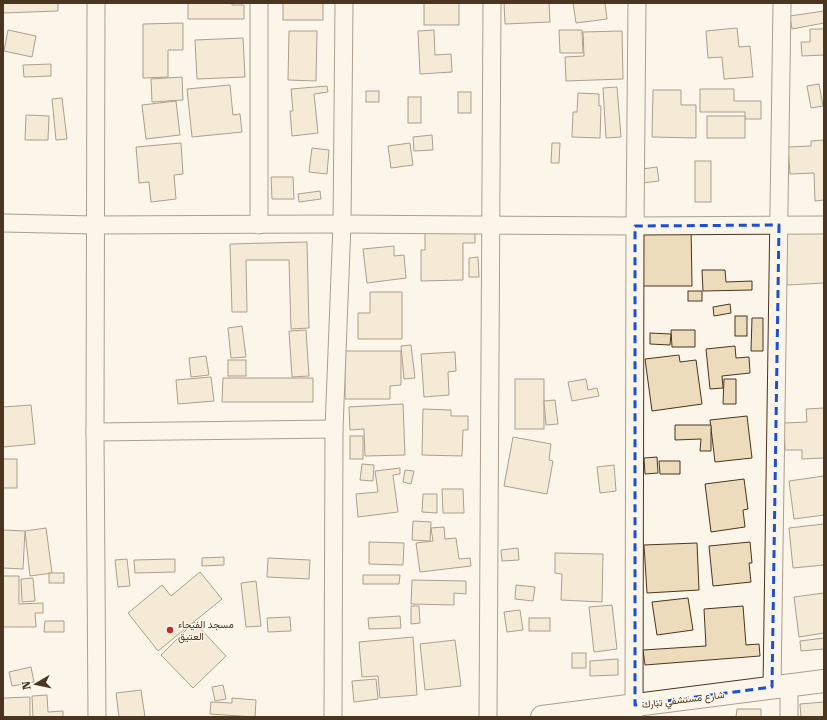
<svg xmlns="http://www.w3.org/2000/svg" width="827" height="720" viewBox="0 0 827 720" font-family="'Roboto Serif',Vazirmatn,serif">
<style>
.building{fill:#ecdcbc;stroke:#4a3520}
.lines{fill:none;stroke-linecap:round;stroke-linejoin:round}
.street-casing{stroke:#4a3520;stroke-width:19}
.secondary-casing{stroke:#4a3520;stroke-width:24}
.street{stroke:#fbf6e9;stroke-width:17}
.secondary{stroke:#fbf6e9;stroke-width:22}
.marked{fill:none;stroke:#1d4ed8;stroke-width:3;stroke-dasharray:8 5;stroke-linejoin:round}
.poi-dot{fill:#c62828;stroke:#fbf6e9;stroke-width:1.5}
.labels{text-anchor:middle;stroke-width:3;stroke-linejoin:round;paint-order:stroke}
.poi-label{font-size:10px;fill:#4a3520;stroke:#fbf6e9;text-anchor:start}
.street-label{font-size:10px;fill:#4a3520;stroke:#fbf6e9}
</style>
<rect width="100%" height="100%" fill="#fbf6e9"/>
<g class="building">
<polygon points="3,3 58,3 58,11 3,13"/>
<polygon points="188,3 232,3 232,5 244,5 244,19 188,19"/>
<rect x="283" y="3" width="40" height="17"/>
<rect x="424" y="3" width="35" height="22"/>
<polygon points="504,3 549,3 550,22 505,24"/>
<polygon points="573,3 605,3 607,19 576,23"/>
<polygon points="824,11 824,23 792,29 790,16"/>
<polygon points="183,23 183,50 168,50 168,77 143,78 143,24"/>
<polygon points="737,28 739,47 750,46 753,77 724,79 722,57 708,58 706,31"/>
<polygon points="810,29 824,29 824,55 802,56 801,42 810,42"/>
<polygon points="8,30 36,36 32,57 4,51"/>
<polygon points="434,30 435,55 451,54 452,72 420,74 418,31"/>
<polygon points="559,30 582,30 583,53 560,53"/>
<polygon points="289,31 317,31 316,81 288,80"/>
<polygon points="622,31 623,79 566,81 565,57 584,56 583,32"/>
<polygon points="243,38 245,77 197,79 195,40"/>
<polygon points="51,64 51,76 24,77 23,65"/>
<polygon points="182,77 183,100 152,102 151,79"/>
<polygon points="819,84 823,106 811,108 807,86"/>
<polygon points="230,85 233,115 240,114 242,132 192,137 187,89"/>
<polygon points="327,86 328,92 314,94 318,133 292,136 290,111 293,111 291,89"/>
<polygon points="617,87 621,137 606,138 603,88"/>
<polygon points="700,89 734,89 734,101 761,101 761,119 745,119 745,112 700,112"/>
<polygon points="653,90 681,90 681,105 696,105 696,138 652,137"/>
<rect x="366" y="91" width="13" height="11"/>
<rect x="458" y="92" width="13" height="21"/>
<polygon points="578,93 599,94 599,106 601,106 600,138 572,137 573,112 577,112"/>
<rect x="408" y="97" width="13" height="26"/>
<polygon points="62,98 67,139 56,140 52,99"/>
<polygon points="176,101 180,135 146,139 142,105"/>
<polygon points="26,115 49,116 48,140 25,140"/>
<rect x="707" y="116" width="38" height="22"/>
<polygon points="432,135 433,150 414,151 413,137"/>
<polygon points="824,140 824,200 815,201 814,173 790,174 788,147 811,146 811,141"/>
<polygon points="181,143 183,174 174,175 176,199 151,202 149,182 139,183 136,147"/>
<polygon points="410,143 413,165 391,168 388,146"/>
<polygon points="552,143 560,143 559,163 551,163"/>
<polygon points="312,148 329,150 327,174 309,172"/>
<rect x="695" y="161" width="16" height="41"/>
<polygon points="657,167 659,181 643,183 642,169"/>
<polygon points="271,177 293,177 294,199 272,199"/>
<polygon points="320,191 321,199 299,202 298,194"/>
<polygon points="425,224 475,224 475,243 463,243 463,280 421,281 421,250 425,250"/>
<polygon points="691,225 692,286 643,286 643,226"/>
<polygon points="824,227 824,283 787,285 784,230"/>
<polygon points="307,242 309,328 291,329 289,260 246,260 247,312 232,312 230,244"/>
<polygon points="394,246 394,256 404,255 406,278 367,283 363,249"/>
<polygon points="478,257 479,277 469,277 469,258"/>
<polygon points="702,270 725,270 726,282 752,281 752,290 703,291"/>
<rect x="688" y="291" width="14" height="10"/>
<polygon points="370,292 402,292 402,339 358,339 358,313 370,313"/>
<polygon points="730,304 731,313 714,316 713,307"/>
<rect x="735" y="316" width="12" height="20"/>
<polygon points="752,318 763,318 763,351 751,351"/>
<polygon points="242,326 246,357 231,358 228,328"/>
<polygon points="306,330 309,376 292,377 289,331"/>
<polygon points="671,330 695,330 695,347 672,347"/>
<polygon points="650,333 671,334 670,345 650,344"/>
<polygon points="411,345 415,378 404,379 401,346"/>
<polygon points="735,346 736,358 749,357 750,373 722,376 723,388 710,389 706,349"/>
<polygon points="345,351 401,351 401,385 390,386 390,399 345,399"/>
<polygon points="455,352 456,371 448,372 449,395 424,397 421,354"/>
<polygon points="679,355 680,362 696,360 702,404 652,411 645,359"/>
<polygon points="206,356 209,375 191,377 189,358"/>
<rect x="228" y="360" width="18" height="16"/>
<polygon points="211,377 214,401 178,404 176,380"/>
<polygon points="223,378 313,378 313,402 222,402"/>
<rect x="515" y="379" width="29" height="50"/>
<polygon points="586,379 588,390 597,388 599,396 572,401 568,382"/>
<polygon points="724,379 736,379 736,404 723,404"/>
<polygon points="555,400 558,424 546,425 544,401"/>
<polygon points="403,404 405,455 365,456 364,429 350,430 349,407"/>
<polygon points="31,405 35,444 3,447 3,407"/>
<polygon points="824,408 824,458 802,459 802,450 785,450 784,423 807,422 806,409"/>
<polygon points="423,409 451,410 451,416 468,416 468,430 463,430 462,456 422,455"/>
<polygon points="747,416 752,458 715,462 710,420"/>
<polygon points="675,425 711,425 711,451 700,451 701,439 675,440"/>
<rect x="350" y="436" width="13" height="23"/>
<polygon points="513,437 551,444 549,460 553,461 547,494 504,486"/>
<polygon points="657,457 658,473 645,474 644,458"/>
<rect x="3" y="459" width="14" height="29"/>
<polygon points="659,461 680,461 680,474 660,474"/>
<polygon points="362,464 374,465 373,481 360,480"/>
<polygon points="614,465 616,491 600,493 597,467"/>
<polygon points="400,468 400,474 393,475 398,512 358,517 356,494 378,492 375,471"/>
<polygon points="405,470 414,471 411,484 403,482"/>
<polygon points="824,476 824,515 794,519 789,481"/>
<polygon points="744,479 748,509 743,510 745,527 711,532 705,484"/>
<polygon points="442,489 463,489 464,513 443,513"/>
<polygon points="423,494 437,494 437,513 422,512"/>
<polygon points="413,521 431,522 430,541 412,540"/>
<polygon points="824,524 824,565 793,568 789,528"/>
<polygon points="444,527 445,539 456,538 459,559 470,558 471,566 420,572 416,543 433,541 431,528"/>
<polygon points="46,528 52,573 30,576 25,531"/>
<polygon points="3,530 25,531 23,569 3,568"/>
<polygon points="369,542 404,543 403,565 369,564"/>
<polygon points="750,542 752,563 749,563 751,582 713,586 709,546"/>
<polygon points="697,543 699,590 647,593 644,545"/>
<polygon points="518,548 519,560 502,561 501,550"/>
<polygon points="555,553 603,554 602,602 561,600 562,574 555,573"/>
<polygon points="224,557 224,565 202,566 202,558"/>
<polygon points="268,558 310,560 309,579 267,577"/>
<polygon points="127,559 130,586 118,587 115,560"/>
<polygon points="175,559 175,572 135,573 134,560"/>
<polygon points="200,572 222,599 158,651 128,613 162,585 171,596"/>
<rect x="49" y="573" width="15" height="10"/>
<polygon points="363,575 400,575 399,584 363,584"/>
<polygon points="3,576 19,576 19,604 43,603 43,613 35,613 36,627 3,627"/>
<polygon points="33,578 35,601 22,602 21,579"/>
<polygon points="412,580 466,581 466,594 454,593 454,605 411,604"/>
<polygon points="256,581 261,626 246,627 241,583"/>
<polygon points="516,585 535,587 533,601 515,599"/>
<polygon points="824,593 824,633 799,637 794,597"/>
<polygon points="688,598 693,630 657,635 652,602"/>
<polygon points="612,605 617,649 594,652 589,607"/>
<polygon points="411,606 419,606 420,623 411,624"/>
<polygon points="743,606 746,645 759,644 760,656 645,665 643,650 706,646 704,609"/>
<polygon points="520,610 523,630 507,632 504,612"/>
<polygon points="400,616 401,628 369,629 368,618"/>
<polygon points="290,617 291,631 268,632 267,618"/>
<rect x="529" y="618" width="21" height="13"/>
<polygon points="45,621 64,621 64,632 44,632"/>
<polygon points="194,622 226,656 193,688 161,655"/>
<polygon points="413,637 417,695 380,698 378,676 362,677 359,642"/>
<polygon points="824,638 824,649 801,651 800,641"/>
<polygon points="455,640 461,686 425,690 420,644"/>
<rect x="572" y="653" width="14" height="15"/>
<polygon points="618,659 618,675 590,676 590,661"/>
<polygon points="31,667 34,682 12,686 9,672"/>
<polygon points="376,679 378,699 354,702 352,681"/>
<polygon points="223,685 226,699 215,701 212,687"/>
<polygon points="141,690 145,717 119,717 116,693"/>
<polygon points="47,695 48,712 63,711 63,717 33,717 32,696"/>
<polygon points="30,697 30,717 3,717 3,698"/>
<polygon points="232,698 256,700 255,717 210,714 211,702 232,703"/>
<polygon points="824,702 824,717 801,717 800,704"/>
<polygon points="737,709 761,709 761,717 736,717"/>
</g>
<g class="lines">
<defs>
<g id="street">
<polyline points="96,3 95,432 97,717"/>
<polyline points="3,223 94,225 342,224 635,226 824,225"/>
<polyline points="259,225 259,3"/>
<polyline points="95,432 334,429"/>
<polyline points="789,685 789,717"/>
<polyline points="772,687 782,3"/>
<polyline points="333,717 334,429 342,224 344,3"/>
<polyline points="488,717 492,3"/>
<polyline points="634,717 635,226 637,3"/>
</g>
<polyline id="secondary" points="542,717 824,681"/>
</defs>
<use href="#street" class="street-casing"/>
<use href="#secondary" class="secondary-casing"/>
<use href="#street" class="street"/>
<use href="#secondary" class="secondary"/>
</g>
<path d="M0 0H827V720H0ZM779,225L772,687L635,705V226Z" fill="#fbf6e9" fill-opacity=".55" fill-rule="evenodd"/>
<path class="marked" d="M779,225L772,687L635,705V226Z"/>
<circle class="poi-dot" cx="170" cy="630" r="4"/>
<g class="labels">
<g class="poi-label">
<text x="178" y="628">مسجد الفيحاء<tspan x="178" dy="12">العتيق</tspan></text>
</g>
<g class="street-label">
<text transform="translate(683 699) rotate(-7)" y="4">شارع مستشفي تبارك</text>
</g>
</g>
<rect width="827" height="720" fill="none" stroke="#4a3520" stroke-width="8"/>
<g transform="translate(36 684) rotate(261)" stroke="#fbf6e9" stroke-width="3" paint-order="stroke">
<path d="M0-3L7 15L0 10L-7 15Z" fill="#4a3520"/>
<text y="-6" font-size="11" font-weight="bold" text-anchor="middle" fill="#4a3520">N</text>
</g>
</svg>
